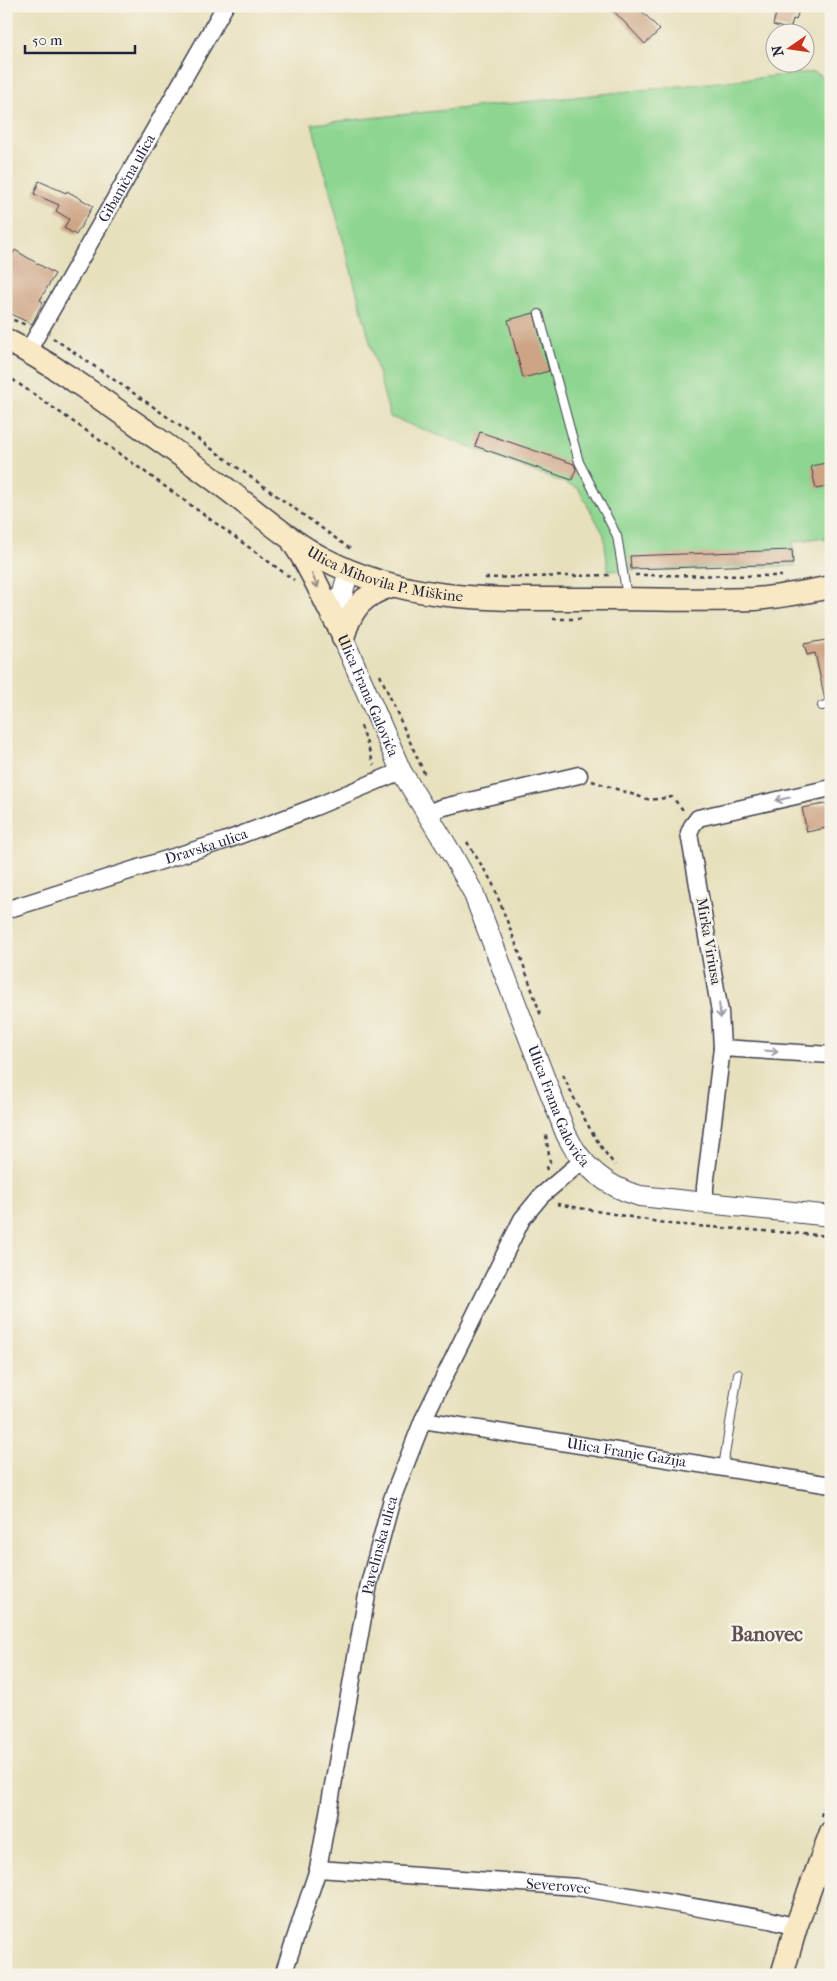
<svg xmlns="http://www.w3.org/2000/svg" width="837" height="1981" viewBox="0 0 837 1981" font-family="'IM FELL French Canon',serif">
<style>
.green{fill:#8dd590;stroke:#587c66}
.building{fill:#cda485}
.lines{fill:none;stroke-linecap:round;stroke-linejoin:round}
.service-casing{stroke:#3f3e4e;stroke-width:10}
.minor-casing{stroke:#3f3e4e;stroke-width:19}
.tertiary-casing{stroke:#3f3e4e;stroke-width:22}
.secondary-casing{stroke:#3f3e4e;stroke-width:25}
.path{stroke:#3f3e4e;stroke-width:2.5;stroke-dasharray:4 4;stroke-linecap:butt}
.service{stroke:#fff;stroke-width:8}
.minor{stroke:#fff;stroke-width:16}
.tertiary{stroke:#fff;stroke-width:20}
.secondary{stroke:#f8e8c3;stroke-width:22}
.oneway{stroke:#988f86}
.oneway2{stroke:#9c9ca7}
.labels{text-anchor:middle;stroke-width:5;stroke-linejoin:round;paint-order:stroke}
.street-label{font-size:15px;fill:#22223b;stroke:#f7f3e8}
.district-label{font-size:20px;font-weight:bold;fill:#5e5055;stroke:#f7f3e8}
</style>
<rect width="100%" height="100%" fill="#f7f3e8"/>
<filter id="ink" filterUnits="userSpaceOnUse"><feTurbulence type="fractalNoise" baseFrequency=".02" numOctaves="2"/><feDisplacementMap in="SourceGraphic" scale="10" xChannelSelector="R" yChannelSelector="G"/><feConvolveMatrix kernelMatrix="1 2 1 2 8 2 1 2 1" color-interpolation-filters="sRGB"/></filter>
<filter id="wash" filterUnits="userSpaceOnUse"><feTurbulence type="fractalNoise" baseFrequency=".0096" numOctaves="4" result="noise"/><feDisplacementMap in="SourceGraphic" scale="20" xChannelSelector="R" yChannelSelector="G"/><feGaussianBlur stdDeviation="1.12" result="paint"/><feColorMatrix in="noise" values="0 0 0 0 0 0 0 0 0 0 0 0 0 0 0 0 0 1.4 0 .05"/><feComposite in="paint" operator="in"/></filter>
<g filter="url(#wash)">
<rect width="100%" height="100%" fill="#e6e0bc"/>
<polygon class="green" points="814,72 831,81 831,541 818,538 793,542 795,566 608,571 604,535 578,488 390,417 312,124"/>
<g id="blocks">
<g class="building">
<polygon points="609,6 637,6 660,30 645,44"/>
<polygon points="778,6 800,6 796,20 793,19 790,30 773,25"/>
<polygon points="39,181 66,193 67,191 93,206 76,235 64,228 69,219 56,211 59,205 34,194"/>
<polygon points="15,250 55,274 40,300 43,302 32,324 6,312 6,265"/>
<polygon points="534,313 549,371 523,378 508,320"/>
<polygon points="480,432 574,464 576,469 572,480 475,446"/>
<polygon points="831,462 831,486 816,489 811,466"/>
<polygon points="792,550 793,564 631,569 630,556"/>
<polygon points="831,639 831,698 825,700 815,653 807,655 804,644"/>
<polygon points="831,803 831,827 807,832 802,808"/>
</g>
</g>
</g>
<g filter="url(#ink)">
<use href="#blocks" fill-opacity="0" stroke="#3f3e4e" stroke-width="1"/>
<g class="lines">
<defs>
<g id="service">
<polyline points="539,314 579,462 617,536 627,597"/>
<polyline points="822,706 831,704"/>
<polyline points="723,1467 738,1374"/>
</g>
<g id="minor">
<path id="s1" d="M28,351L225,6"/>
<polyline points="427,814 440,808 579,775"/>
<path id="s2" d="M6,910L227,840L315,807L401,771"/>
<polyline points="722,1048 831,1055"/>
<polyline points="705,1203 705,1187 722,1048 720,1012 689,833 692,826 698,818 831,788"/>
<path id="s3" d="M423,1420L831,1485"/>
<path id="s4" d="M318,1869L577,1887L770,1920L796,1927"/>
<path id="s5" d="M283,1975L318,1869L369,1584L392,1499L423,1420L522,1219L541,1196L582,1161"/>
</g>
<g id="tertiary">
<path id="s6" d="M349,571C342,594 335,614 343,638L401,771L453,856L473,892L566,1134C581,1165 606,1187 640,1196L831,1216"/>
</g>
<g id="secondary">
<path id="s7" d="M6,340C51,363 94,394 135,423C163,443 192,463 220,484C254,509 285,538 322,558C414,607 510,598 610,599C658,599 707,601 755,599C780,597 806,592 831,587"/>
<path d="M294,544C313,571 324,602 341,631"/>
<path d="M343,638C351,609 362,595 391,586"/>
<polyline points="782,1975 796,1927 831,1832"/>
</g>
</defs>
<use href="#service" class="service-casing"/>
<use href="#minor" class="minor-casing"/>
<use href="#tertiary" class="tertiary-casing"/>
<use href="#secondary" class="secondary-casing"/>
<g class="path">
<polyline points="6,317 26,325"/>
<polyline points="53,338 148,403 352,550"/>
<polyline points="6,375 134,464 294,580"/>
<polyline points="635,575 782,576"/>
<polyline points="485,578 612,575"/>
<polyline points="553,619 585,619"/>
<polyline points="380,675 425,775"/>
<polyline points="361,726 374,765"/>
<polyline points="592,781 650,800 672,797 684,811"/>
<polyline points="467,842 492,882 519,952 541,1016"/>
<path d="M563,1075C578,1106 592,1138 615,1165"/>
<polyline points="546,1170 550,1162 546,1135"/>
<polyline points="557,1204 670,1224 831,1236"/>
<polyline points="821,1816 831,1789"/>
</g>
<use href="#service" class="service"/>
<use href="#minor" class="minor"/>
<use href="#tertiary" class="tertiary"/>
<use href="#secondary" class="secondary"/>
</g>
<defs><path id="oneway-shaft" d="M-6 0H5M1.5-3L5.5 0L1.5 3" fill="none" stroke-width="1.6" stroke-linecap="round" stroke-linejoin="round" transform="scale(1.25)"/></defs>
<use class="oneway" href="#oneway-shaft" transform="translate(315 581) rotate(66)"/>
<g class="oneway2">
<use href="#oneway-shaft" transform="translate(783 799) rotate(167)"/>
<use href="#oneway-shaft" transform="translate(720 1011) rotate(84)"/>
<use href="#oneway-shaft" transform="translate(771 1051) rotate(4)"/>
</g>
</g>
<g class="labels">
<g class="street-label">
<text dy="5" stroke="none"><textPath href="#s1" startOffset="199">Gibanična ulica</textPath></text>
<text dy="5" stroke="none"><textPath href="#s7" startOffset="450">Ulica Mihovila P. Miškine</textPath></text>
<text dy="5" stroke="none"><textPath href="#s6" startOffset="131">Ulica Frana Galovića</textPath></text>
<text dy="5" stroke="none"><textPath href="#s2" startOffset="210">Dravska ulica</textPath></text>
<text transform="translate(709 941) rotate(80)" y="5">Mirka Viriusa</text>
<text dy="5" stroke="none"><textPath href="#s6" startOffset="585">Ulica Frana Galovića</textPath></text>
<text dy="5" stroke="none"><textPath href="#s3" startOffset="206">Ulica Franje Gažija</textPath></text>
<text dy="5" stroke="none"><textPath href="#s5" startOffset="441">Pavelinska ulica</textPath></text>
<text dy="5" stroke="none"><textPath href="#s4" startOffset="241">Severovec</textPath></text>
</g>
<g class="district-label">
<text x="767" y="1641">Banovec</text>
</g>
</g>
<rect width="837" height="1981" fill="none" stroke="#f7f3e8" stroke-width="25"/>
<g transform="translate(790 48) rotate(257)"><circle r="24" fill="#f7f3e8" stroke="#a29fa3"/>
<path d="M0-4L9 19L0 12L-9 19Z" fill="#c8321e"/>
<text y="-8" font-size="14" font-weight="bold" text-anchor="middle" fill="#22223b">N</text>
</g>
<path d="M25 45v8h110v-8" fill="none" stroke="#22223b" stroke-width="2.5"/>
<text x="32" y="45" font-size="15" fill="#22223b" stroke="#f7f3e8" stroke-width="4" paint-order="stroke">50 m</text>
</svg>
